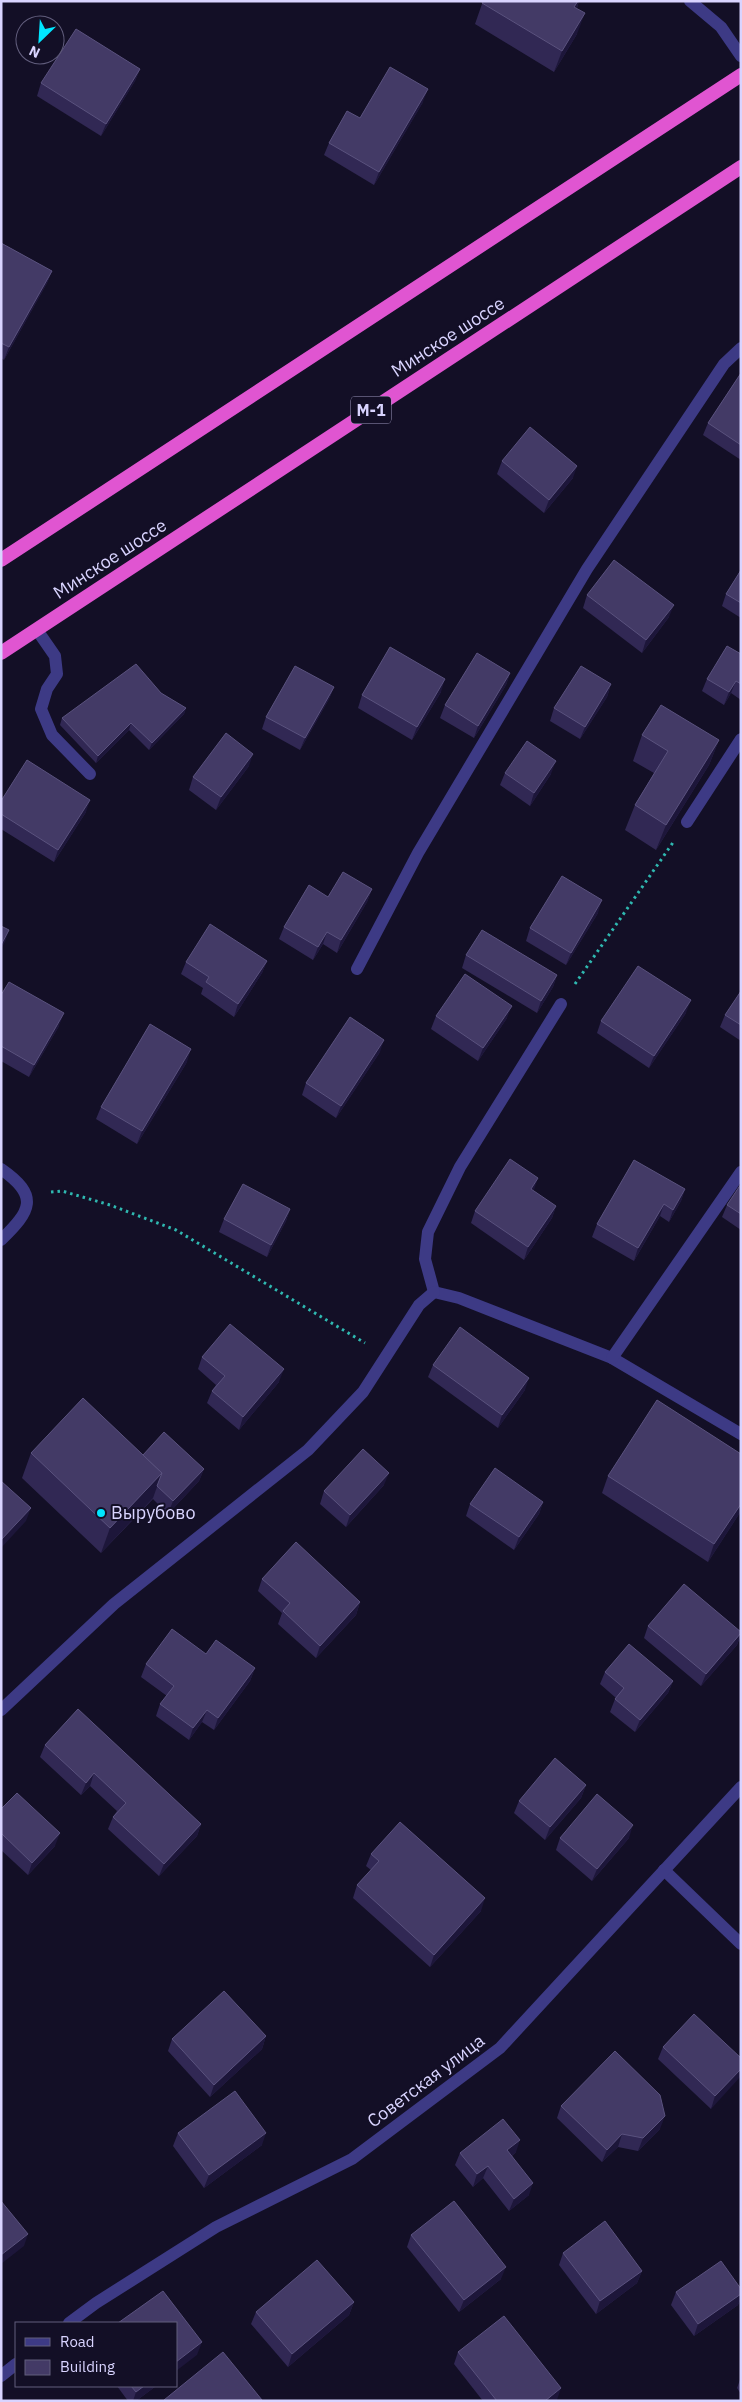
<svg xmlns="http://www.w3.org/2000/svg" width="742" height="2402" viewBox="0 0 742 2402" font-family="'IBM Plex Sans',sans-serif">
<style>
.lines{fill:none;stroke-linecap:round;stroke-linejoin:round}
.path{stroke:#2fb8b0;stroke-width:3;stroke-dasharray:2.5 4;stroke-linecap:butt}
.service{stroke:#3d3a85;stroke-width:12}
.minor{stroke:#3d3a85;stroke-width:12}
.trunk{stroke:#e055d1;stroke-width:14}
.wall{fill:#312854}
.shaded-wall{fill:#1d163a}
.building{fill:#433a66;stroke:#5a527e}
.poi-dot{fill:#00e5ff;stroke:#130f26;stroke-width:2}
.labels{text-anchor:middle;stroke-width:4;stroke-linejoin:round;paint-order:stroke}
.shield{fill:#130f26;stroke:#9e99be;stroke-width:1}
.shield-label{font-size:16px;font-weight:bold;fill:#d9d4ff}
.street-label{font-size:18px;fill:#d9d4ff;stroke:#130f26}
.poi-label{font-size:18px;fill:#d9d4ff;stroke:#130f26;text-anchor:start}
</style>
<rect width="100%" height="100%" fill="#130f26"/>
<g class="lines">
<g class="path">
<polyline points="575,984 674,841"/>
<polyline points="51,1192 62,1191 110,1205 176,1230 365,1343"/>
</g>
<g class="service">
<polyline points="37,630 55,656 57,674 47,689 41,709 52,735 90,774"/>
<polyline points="687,822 741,739"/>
<polyline points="357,969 418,853 587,569 724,364 741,348"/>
<polyline points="434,1292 459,1298 612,1358 741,1434"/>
<polyline points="434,1292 425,1259 428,1232 460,1167 561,1004"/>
<polyline points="612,1358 741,1172"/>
<polyline points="1,1710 114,1604 308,1450 363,1392 419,1305 434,1292"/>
</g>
<g class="minor">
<polyline points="690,1 721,27 741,56"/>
<path d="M1,1169C40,1196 31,1211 1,1240"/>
<polyline points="664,1870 741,1944"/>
<polyline points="69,2323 96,2303 216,2227 352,2159 500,2048 741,1787"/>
<polyline points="1,2376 16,2364"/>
</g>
<g class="trunk">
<polyline points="1,560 741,75"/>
<polyline points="1,653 741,167"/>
</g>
</g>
<g class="wall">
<polygon points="483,1 579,1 577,8 577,34 554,72 475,24"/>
<polygon points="140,69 135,81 101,136 37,96 41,83"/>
<polygon points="423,102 374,185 324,155 329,143"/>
<polygon points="1,243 52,271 47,283 4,360 1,358"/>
<polygon points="741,373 741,460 703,435 708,423"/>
<polygon points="502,461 573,478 544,513 497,474"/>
<polygon points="741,570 741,618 722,606 726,594"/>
<polygon points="587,595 669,617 642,653 583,608"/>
<polygon points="741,654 741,700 731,693 724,705 702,691 707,679"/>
<polygon points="510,673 506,685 474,738 440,718 445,705"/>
<polygon points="611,684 607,697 580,739 550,721 554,708"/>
<polygon points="334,687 329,699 300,750 262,729 266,717"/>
<polygon points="441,692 412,740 358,708 362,695"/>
<polygon points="161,693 186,708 184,714 149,750 129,730 96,763 60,725 62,718"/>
<polygon points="642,735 719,740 709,765 656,850 625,830 635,805 654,773 633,761"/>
<polygon points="249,766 216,810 189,790 193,777"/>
<polygon points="505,773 551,774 530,806 500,785"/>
<polygon points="1,801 86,812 54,862 1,829"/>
<polygon points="372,889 367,902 337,953 323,944 313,960 279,939 284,927 328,897"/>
<polygon points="598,913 566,965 526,941 530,928"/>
<polygon points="466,955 557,975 553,987 537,1013 462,968"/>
<polygon points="267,961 262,973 234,1017 201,994 203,988 181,974 186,962"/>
<polygon points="741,991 741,1041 720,1027 725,1015"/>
<polygon points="1,995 59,1026 29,1077 1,1061"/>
<polygon points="686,1013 649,1068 597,1033 601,1021"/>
<polygon points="436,1016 507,1018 478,1061 431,1029"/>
<polygon points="380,1052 336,1118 302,1095 306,1083"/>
<polygon points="187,1062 137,1144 96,1119 101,1107"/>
<polygon points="741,1184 741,1230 722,1217 727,1205"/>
<polygon points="685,1189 681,1201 669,1222 660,1216 634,1261 592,1237 597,1224"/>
<polygon points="556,1206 552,1218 524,1260 471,1223 475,1211"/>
<polygon points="290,1209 286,1221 267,1257 219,1232 224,1219"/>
<polygon points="202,1357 279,1382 239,1430 207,1403 212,1391 216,1385 198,1369"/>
<polygon points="433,1365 525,1390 498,1428 428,1377"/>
<polygon points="31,1453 142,1455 204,1469 199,1481 168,1514 153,1499 101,1553 22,1478"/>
<polygon points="741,1454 741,1511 708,1562 602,1493 608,1476"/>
<polygon points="384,1485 346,1527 320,1504 324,1491"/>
<polygon points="543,1502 539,1514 514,1550 466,1516 470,1504"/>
<polygon points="262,1579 360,1602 356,1615 316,1658 278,1624 282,1613 258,1591"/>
<polygon points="648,1626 741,1632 741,1635 737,1645 701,1686 644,1638"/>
<polygon points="206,1654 255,1668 250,1681 214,1730 202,1722 189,1740 156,1716 160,1704 167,1696 141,1677 146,1664"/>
<polygon points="605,1672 673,1681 668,1693 635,1732 610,1712 615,1699 616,1698 600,1684"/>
<polygon points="45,1745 201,1824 197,1836 159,1876 108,1829 113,1817 117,1811 90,1786 81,1795 40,1757"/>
<polygon points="586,1785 581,1798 545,1840 514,1813 519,1801"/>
<polygon points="1,1809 55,1846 28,1875 1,1850"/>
<polygon points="560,1838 629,1838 592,1881 556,1850"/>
<polygon points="371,1854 481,1911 430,1967 353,1898 357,1885 371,1870 366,1866"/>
<polygon points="266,2036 262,2049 210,2097 168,2051 172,2039"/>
<polygon points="663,2047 741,2058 711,2109 658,2059"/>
<polygon points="561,2106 660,2129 638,2151 618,2147 602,2162 557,2118"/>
<polygon points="178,2133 262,2145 204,2188 173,2146"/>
<polygon points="516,2152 512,2156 529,2195 509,2211 483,2178 473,2187 455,2165 460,2153"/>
<polygon points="411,2235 501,2279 459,2312 407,2247"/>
<polygon points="563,2253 642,2271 637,2283 596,2314 559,2265"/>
<polygon points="741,2289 741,2298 738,2305 694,2336 671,2305 676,2292"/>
<polygon points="354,2302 349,2315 288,2367 251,2324 256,2312"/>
<polygon points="458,2352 557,2400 483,2401 454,2364"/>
<polygon points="741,2377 741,2394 737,2388"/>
<polygon points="117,2386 156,2386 136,2401 128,2401"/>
</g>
<g class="shaded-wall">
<polygon points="578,1 579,1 575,14 574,7"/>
<polygon points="585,13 577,34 554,72 562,51"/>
<polygon points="140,69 135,81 101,136 106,124"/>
<polygon points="428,89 423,102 374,185 379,172"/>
<polygon points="52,271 47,283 4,360 9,347"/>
<polygon points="577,466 573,478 544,513 549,500"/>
<polygon points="674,605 669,617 642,653 646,640"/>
<polygon points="510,673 506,685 474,738 478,726"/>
<polygon points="445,679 441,692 412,740 417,727"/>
<polygon points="736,681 731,693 724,705 729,692"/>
<polygon points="611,684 607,697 580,739 585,727"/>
<polygon points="334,687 329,699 300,750 305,738"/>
<polygon points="186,708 184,714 149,750 152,743"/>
<polygon points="131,723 129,730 96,763 98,756"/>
<polygon points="719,740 709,765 656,850 666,825"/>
<polygon points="253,754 249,766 216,810 221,797"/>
<polygon points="556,761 551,774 530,806 534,793"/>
<polygon points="90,800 86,812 54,862 58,850"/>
<polygon points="372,889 367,902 337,953 341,940"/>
<polygon points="602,900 598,913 566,965 571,953"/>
<polygon points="9,930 5,942 1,949 1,945"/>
<polygon points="327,932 323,944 313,960 318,947"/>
<polygon points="267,961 262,973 234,1017 238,1004"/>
<polygon points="557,975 553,987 537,1013 541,1001"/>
<polygon points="691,1000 686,1013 649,1068 654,1056"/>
<polygon points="512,1006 507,1018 478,1061 483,1048"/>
<polygon points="64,1013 59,1026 29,1077 34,1065"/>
<polygon points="384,1040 380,1052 336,1118 341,1106"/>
<polygon points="191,1049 187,1062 137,1144 142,1131"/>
<polygon points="538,1178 534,1190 531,1189"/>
<polygon points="685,1189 681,1201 669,1222 673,1210"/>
<polygon points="664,1204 660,1216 634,1261 638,1248"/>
<polygon points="556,1206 552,1218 524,1260 528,1247"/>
<polygon points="290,1209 286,1221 267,1257 271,1245"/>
<polygon points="284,1369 279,1382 239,1430 243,1417"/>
<polygon points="529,1378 525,1390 498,1428 502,1415"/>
<polygon points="204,1469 199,1481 168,1514 173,1501"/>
<polygon points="162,1473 153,1498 101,1553 110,1528"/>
<polygon points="389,1473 384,1485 346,1527 350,1515"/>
<polygon points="543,1502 539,1514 514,1550 519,1537"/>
<polygon points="741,1504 741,1511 708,1562 714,1544"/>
<polygon points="31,1508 26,1521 1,1548 1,1540"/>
<polygon points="360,1602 356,1615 316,1658 320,1646"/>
<polygon points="741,1633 737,1645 701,1686 706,1674"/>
<polygon points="255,1668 250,1681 214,1730 218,1718"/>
<polygon points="673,1681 668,1693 635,1732 640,1720"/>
<polygon points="207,1710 202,1722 189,1740 193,1728"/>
<polygon points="94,1773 90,1786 81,1795 86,1783"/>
<polygon points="586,1785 581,1798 545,1840 550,1827"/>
<polygon points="201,1824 197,1836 159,1876 164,1864"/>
<polygon points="633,1825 629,1838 592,1881 597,1869"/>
<polygon points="60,1833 55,1846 28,1875 32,1863"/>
<polygon points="485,1898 481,1911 430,1967 434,1955"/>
<polygon points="266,2036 262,2049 210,2097 214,2085"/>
<polygon points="741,2069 741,2076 711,2109 715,2096"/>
<polygon points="665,2116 660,2129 638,2151 643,2138"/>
<polygon points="266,2133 262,2145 204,2188 209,2175"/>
<polygon points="622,2134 618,2147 602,2162 607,2150"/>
<polygon points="520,2140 516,2152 503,2163 507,2150"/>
<polygon points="488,2166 483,2178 473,2187 477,2174"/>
<polygon points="533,2183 529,2195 509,2211 514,2199"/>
<polygon points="28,2234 24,2246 1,2264 1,2255"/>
<polygon points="506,2267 501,2279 459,2312 464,2300"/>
<polygon points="642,2271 637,2283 596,2314 600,2301"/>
<polygon points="741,2294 741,2298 738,2305 694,2336 698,2324"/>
<polygon points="354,2302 349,2315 288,2367 292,2354"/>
<polygon points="202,2342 197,2355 176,2371 176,2362"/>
<polygon points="144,2386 156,2386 136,2401 133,2401 136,2392"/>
<polygon points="561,2388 557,2400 545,2401"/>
</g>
<g class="building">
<polygon points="483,1 578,1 574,7 585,13 562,51 482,3"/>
<polygon points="76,29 140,69 106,124 41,83"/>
<polygon points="390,67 428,89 379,172 329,143 347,111 360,118"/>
<polygon points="1,243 52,271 9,347 1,343"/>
<polygon points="741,373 741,445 708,423"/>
<polygon points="530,427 577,466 549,500 502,461"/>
<polygon points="614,560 674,605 646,640 587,595"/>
<polygon points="741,570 741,603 726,594"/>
<polygon points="727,646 741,654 741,684 736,681 729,692 707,679"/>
<polygon points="390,647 445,679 417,727 362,695"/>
<polygon points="477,653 510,673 478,726 445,705"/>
<polygon points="136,664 161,693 186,708 152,743 131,723 98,756 62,718"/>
<polygon points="295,666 334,687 305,738 266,717"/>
<polygon points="581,666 611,684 585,727 554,708"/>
<polygon points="661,705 719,740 666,825 635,805 668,751 642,735"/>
<polygon points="226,733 253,754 221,797 193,777"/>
<polygon points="527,741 556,761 534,793 505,773"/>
<polygon points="27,760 90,800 58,850 1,814 1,801"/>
<polygon points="343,872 372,889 341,940 327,932 318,947 284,927 309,885 328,897"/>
<polygon points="562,876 602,900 571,953 530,928"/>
<polygon points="210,924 267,961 238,1004 206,982 209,977 186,962"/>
<polygon points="1,926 9,930 1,945"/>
<polygon points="482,930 557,975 541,1001 466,955"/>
<polygon points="638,966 691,1000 654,1056 601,1021"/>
<polygon points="465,974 512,1006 483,1048 436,1016"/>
<polygon points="9,982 64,1013 34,1065 1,1046 1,995"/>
<polygon points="741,991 741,1025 725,1015"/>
<polygon points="350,1017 384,1040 341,1106 306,1083"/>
<polygon points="150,1024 191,1049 142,1131 101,1107"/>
<polygon points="510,1159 538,1178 531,1189 556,1206 528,1247 475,1211"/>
<polygon points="634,1160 685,1189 673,1210 664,1204 638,1248 597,1224"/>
<polygon points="243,1184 290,1209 271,1245 224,1219"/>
<polygon points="741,1184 741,1214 727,1205"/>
<polygon points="230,1324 284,1369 243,1417 212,1391 225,1376 202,1357"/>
<polygon points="460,1327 529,1378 502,1415 433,1365"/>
<polygon points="83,1398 162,1473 110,1528 31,1453"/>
<polygon points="657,1400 741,1454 741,1504 714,1544 608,1476"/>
<polygon points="164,1432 204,1469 173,1501 157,1486 162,1473 143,1455"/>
<polygon points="363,1449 389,1473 350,1515 324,1491"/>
<polygon points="495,1468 543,1502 519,1537 470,1504"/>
<polygon points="1,1481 31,1508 1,1540"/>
<polygon points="296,1542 360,1602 320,1646 283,1611 290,1603 262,1579"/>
<polygon points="684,1584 741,1632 741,1633 706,1674 648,1626"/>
<polygon points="172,1629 206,1654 216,1640 255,1668 218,1718 207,1710 193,1728 160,1704 174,1686 146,1664"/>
<polygon points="629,1644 673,1681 640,1720 615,1699 624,1688 605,1672"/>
<polygon points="78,1709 201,1824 164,1864 113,1817 126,1803 94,1773 86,1783 45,1745"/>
<polygon points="555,1758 586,1785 550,1827 519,1801"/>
<polygon points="17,1793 60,1833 32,1863 1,1833 1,1809"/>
<polygon points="597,1794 633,1825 597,1869 560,1838"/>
<polygon points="400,1822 485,1898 434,1955 357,1885 379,1861 371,1854"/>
<polygon points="224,1991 266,2036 214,2085 172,2039"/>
<polygon points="694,2014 741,2058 741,2069 715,2096 663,2047"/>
<polygon points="615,2051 660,2095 665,2116 643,2138 622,2134 607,2150 561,2106"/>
<polygon points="235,2091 266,2133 209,2175 178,2133"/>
<polygon points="503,2119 520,2140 507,2150 533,2183 514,2199 488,2166 477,2174 460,2153"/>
<polygon points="1,2201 28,2234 1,2255"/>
<polygon points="454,2201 506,2267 464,2300 411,2235"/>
<polygon points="605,2221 642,2271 600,2301 563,2253"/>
<polygon points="317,2260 354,2302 292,2354 256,2312"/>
<polygon points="721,2261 741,2289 741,2294 698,2324 676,2292"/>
<polygon points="163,2291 202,2342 176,2362 176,2323 118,2323"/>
<polygon points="504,2316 561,2388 545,2401 497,2401 458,2352"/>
<polygon points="223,2352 262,2400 165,2401 164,2400"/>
<polygon points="131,2386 144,2386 136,2392"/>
</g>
<circle class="poi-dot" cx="101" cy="1513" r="5"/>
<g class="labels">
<rect class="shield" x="351" y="396.5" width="40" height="27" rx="4"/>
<g class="shield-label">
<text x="371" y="416">М-1</text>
</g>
<g class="street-label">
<text transform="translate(448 337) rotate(-33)" y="6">Минское шоссе</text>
<text transform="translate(110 559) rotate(-33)" y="6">Минское шоссе</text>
<text transform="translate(426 2081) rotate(-37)" y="6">Советская улица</text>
</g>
<g class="poi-label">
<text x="111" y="1519">Вырубово</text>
</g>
</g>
<rect width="742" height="2402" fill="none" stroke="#d9d4ff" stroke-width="5"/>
<rect x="15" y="2322" width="162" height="65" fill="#130f26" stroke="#625e7d"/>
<rect x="25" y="2338" width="25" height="8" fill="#3d3a85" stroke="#625e7d"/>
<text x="60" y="2347" font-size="15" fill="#d9d4ff">Road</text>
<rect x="25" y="2360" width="25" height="15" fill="#433a66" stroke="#625e7d"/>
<text x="60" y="2372" font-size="15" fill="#d9d4ff">Building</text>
<g transform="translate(40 40) rotate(205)"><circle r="24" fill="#130f26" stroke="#625e7d"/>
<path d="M0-4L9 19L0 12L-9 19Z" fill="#00e5ff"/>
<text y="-8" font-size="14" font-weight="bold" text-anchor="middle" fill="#d9d4ff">N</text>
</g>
</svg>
